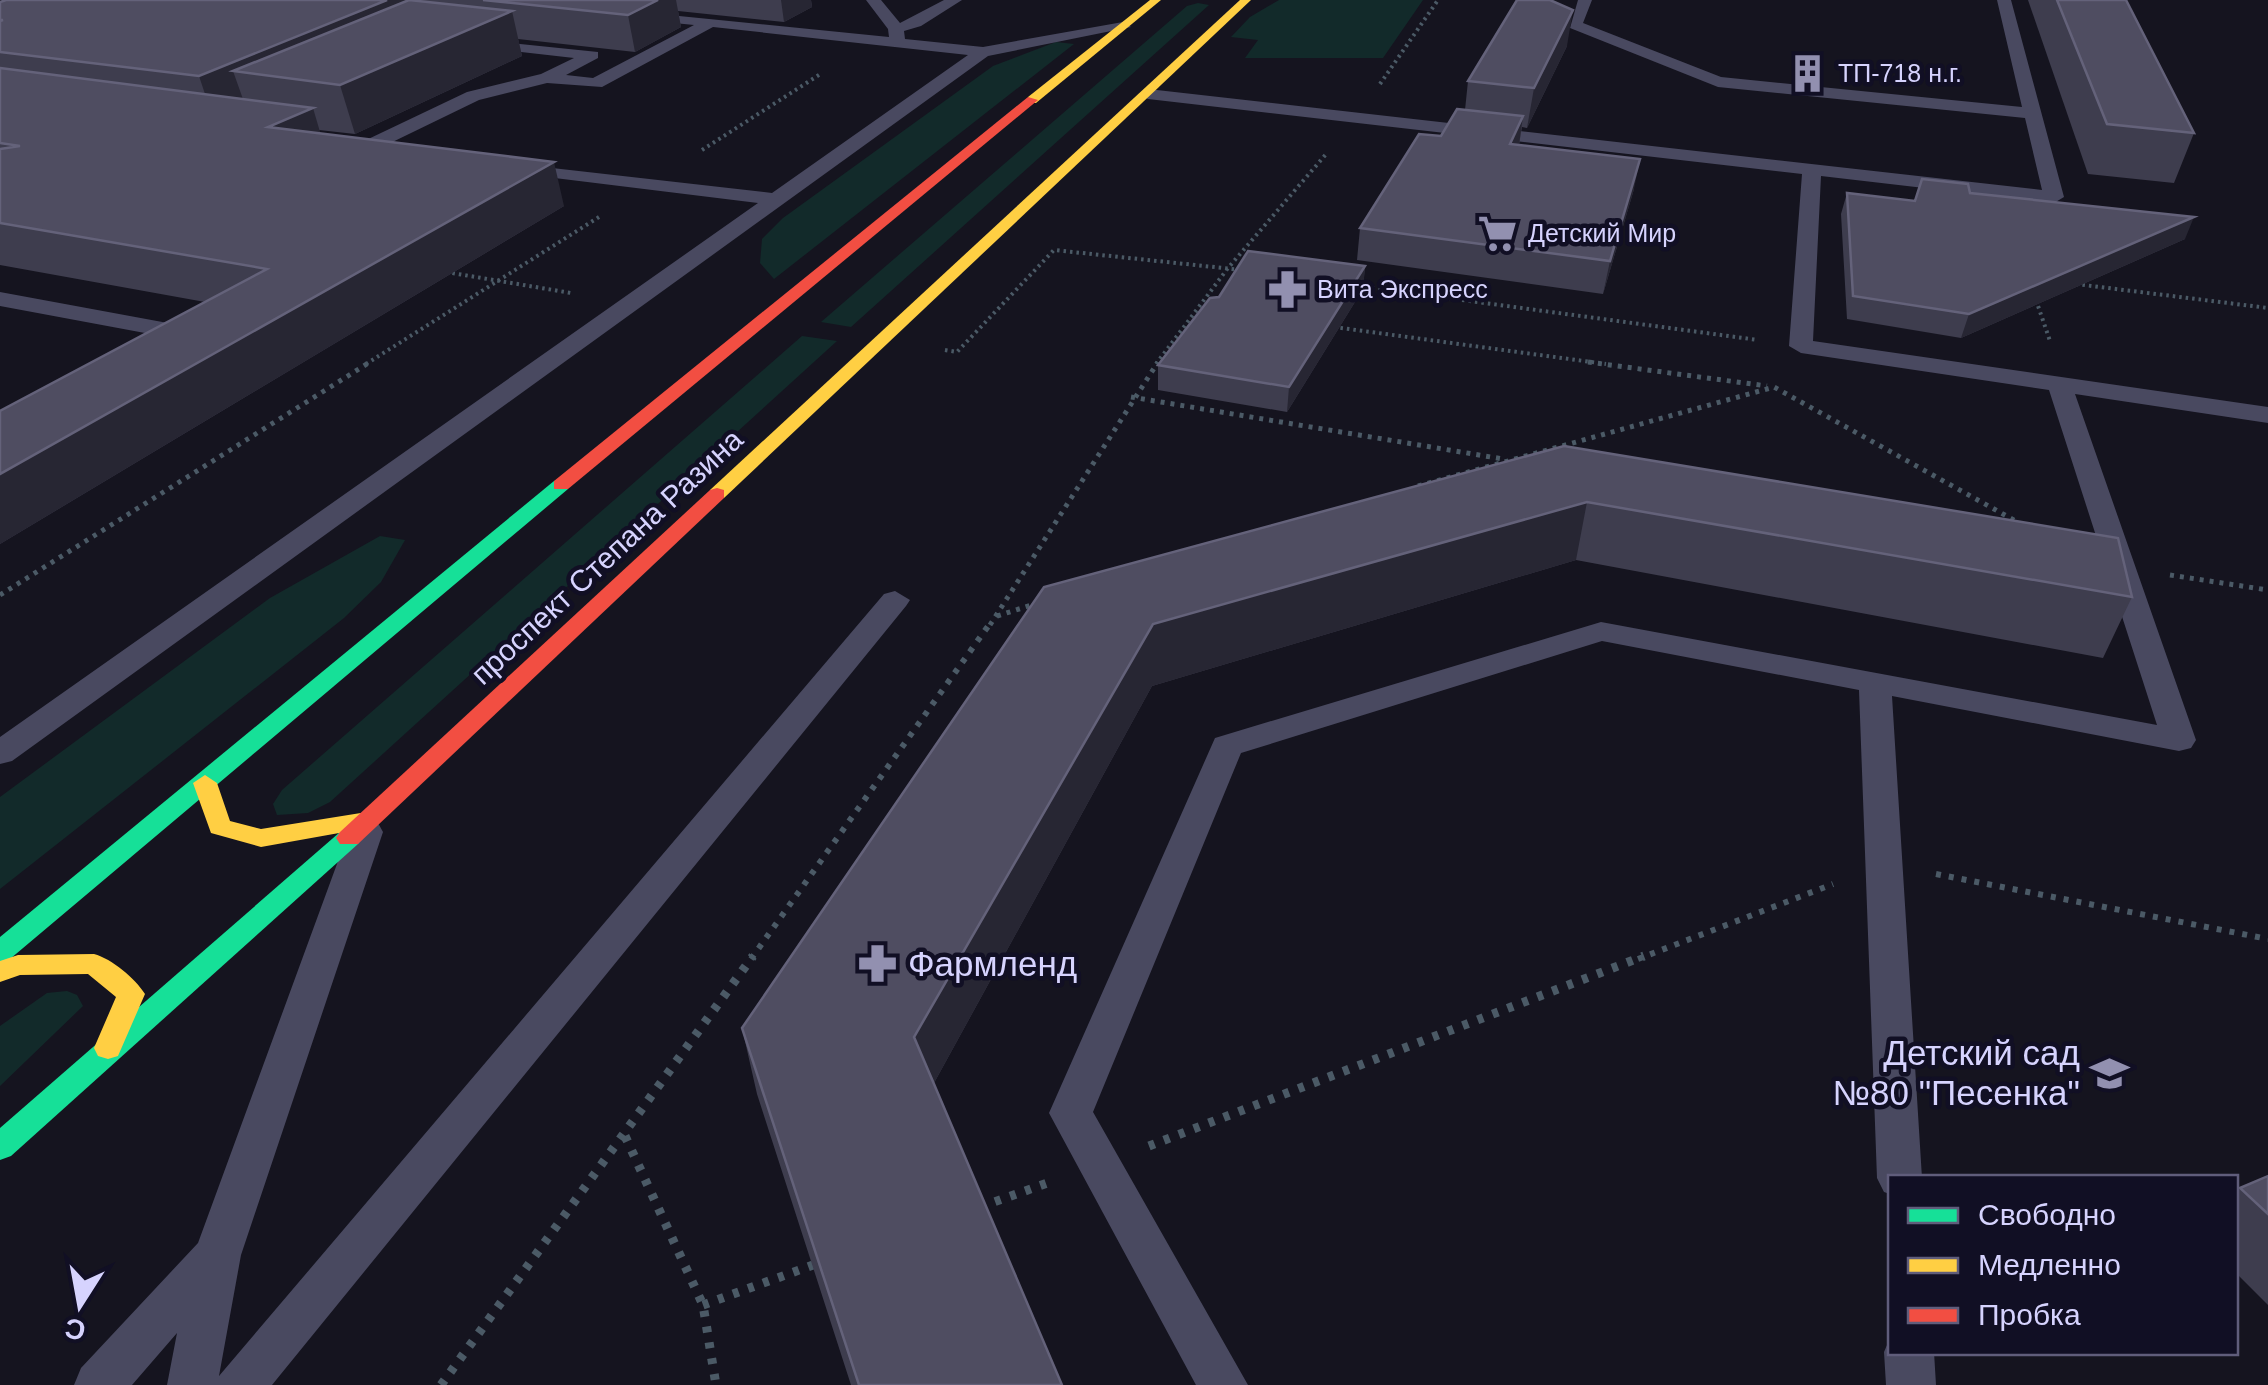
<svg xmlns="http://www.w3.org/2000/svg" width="2268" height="1385" viewBox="0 0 2268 1385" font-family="Arial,sans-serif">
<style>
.green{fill:#122a2a}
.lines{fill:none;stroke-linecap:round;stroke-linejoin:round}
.path-far3{stroke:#4b5a66;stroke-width:4;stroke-dasharray:2.5 4;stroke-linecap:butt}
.path-far2{stroke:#4b5a66;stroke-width:5;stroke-dasharray:4 6;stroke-linecap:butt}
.path-far1{stroke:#4b5a66;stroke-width:6;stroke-dasharray:5 8;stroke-linecap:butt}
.path{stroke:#4b5a66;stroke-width:9;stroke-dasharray:6 10;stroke-linecap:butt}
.lane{fill:#494960;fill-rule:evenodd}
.fast{fill:#16e098;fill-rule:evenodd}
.slow{fill:#ffcf43;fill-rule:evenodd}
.jam{fill:#f24e42;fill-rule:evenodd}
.wall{fill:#3e3d4e}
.shaded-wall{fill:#272633}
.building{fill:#4f4d61;stroke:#64627a;stroke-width:2.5}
.labels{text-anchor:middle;stroke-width:9;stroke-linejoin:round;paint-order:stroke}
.far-poi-label{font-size:25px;fill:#d6d3fe;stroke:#110f24;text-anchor:start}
.street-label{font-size:30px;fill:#d6d3fe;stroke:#110f24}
.near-poi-label{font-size:35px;fill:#d6d3fe;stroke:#110f24;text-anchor:start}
</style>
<rect width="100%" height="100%" fill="#15141f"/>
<g class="green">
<polygon points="1279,0 1423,0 1383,58 1245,58 1258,40 1231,37 1250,17"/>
<polygon points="1198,3 1209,5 851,327 821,322 1187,6"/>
<polygon points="1056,42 1074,44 774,279 760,263 762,239 783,218 993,66"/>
<polygon points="802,336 837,341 330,802 308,813 277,815 273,804 282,790"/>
<polygon points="380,536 405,540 381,582 344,618 0,889 0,797 270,598"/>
<polygon points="67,991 77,995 83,1006 0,1086 0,1026 47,993"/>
</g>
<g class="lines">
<g class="path-far3">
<polyline points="1380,84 1438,0"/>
<polyline points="702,150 822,73"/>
<polyline points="446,272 571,293"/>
<polyline points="2076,284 2268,308"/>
<polyline points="1359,286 1758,340"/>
<polyline points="2036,300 2050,341"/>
<polyline points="1334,327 1606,364"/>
<polyline points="945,350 957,352 1054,250 1242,270"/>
<polyline points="366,364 599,217"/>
<polyline points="1156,364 1228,268 1327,153"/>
</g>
<g class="path-far2">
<polyline points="1588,362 1767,386"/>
<polyline points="1131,397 1503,459"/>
<polyline points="1418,486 1774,387 2021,524"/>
<polyline points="2170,575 2268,590"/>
<polyline points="0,595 370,362"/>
<polyline points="997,616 1038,603"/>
<polyline points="990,625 1158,362"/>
</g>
<g class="path-far1">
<polyline points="1936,874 2268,939"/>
<polyline points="751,959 991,622"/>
<polyline points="1638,959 1833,884"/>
</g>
<g class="path">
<polyline points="625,1136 703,1305 716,1385"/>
<polyline points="1149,1146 1644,956"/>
<polyline points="980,1207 1053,1181"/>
<polyline points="703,1305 813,1265"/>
<polyline points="441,1385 753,956"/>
</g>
<g class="lane">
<polygon points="866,0 881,0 900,23 944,0 962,0 921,26 904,31 905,39 983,47 1123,22 1131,27 988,56 12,761 0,764 0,737 758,203 514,173 505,167 507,163 772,193 968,55 713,27 602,87 547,83 479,100 376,150 362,150 362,142 467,92 541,74 574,58 477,47 471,45 471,39 598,52 598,58 566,75 593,78 694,25 634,19 629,17 629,11 889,37 888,29"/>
<polygon points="1578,0 1592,0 1583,23 1721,77 2022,107 1997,0 2011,0 2064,197 2054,203 1821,176 1813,341 2268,407 2268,423 2075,394 2196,740 2191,748 2179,751 1892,696 1922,1178 1890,1178 1890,1194 1884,1192 1877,1178 1859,690 1602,641 1241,753 1093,1112 1248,1385 1196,1385 1049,1113 1215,738 1601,622 2157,725 2049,390 1801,353 1789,346 1802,174 1148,99 1139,94 1148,89 2042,190 2025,118 1718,87 1570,28"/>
<polygon points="0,292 184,326 196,333 170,347 162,345 161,336 0,306"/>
<polygon points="895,591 910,600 906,606 272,1385 167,1385 177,1333 132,1385 74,1385 81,1368 198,1243 352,823 365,820 378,823 383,832 241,1255 219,1376 884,594"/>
<polygon points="1890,1338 1890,1352 1934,1352 1936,1385 1886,1385 1884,1352"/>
</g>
<g class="fast">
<polygon points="561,479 568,481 568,489 10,959 0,962 0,937 554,481"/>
<polygon points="349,829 358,832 362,838 358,844 11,1156 0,1160 0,1128 340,832"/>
</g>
<g class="slow">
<polygon points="1150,0 1161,0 1036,103 1028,103 1028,97"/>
<polygon points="1240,0 1251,0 724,498 710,498 710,490"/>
<polygon points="205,775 217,783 230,821 261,829 367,812 376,814 379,820 376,826 367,828 261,847 211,833 193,783"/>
<path d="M94,954C112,959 135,978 145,994L118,1056L108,1059L98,1056L94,1048L116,997L88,974L20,975L0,982V961L18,955Z"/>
</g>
<g class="jam">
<polygon points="1028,97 1038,100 568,489 554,489 554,481"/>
<polygon points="717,488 724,490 724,498 358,844 340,844 336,838 340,832 710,490"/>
</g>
</g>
<g class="wall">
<polygon points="6,0 811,0 812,7 784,22 678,11 681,27 635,52 518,39 522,56 355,134 319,130 321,134 564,206 0,544 0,411 205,302 0,265 0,2"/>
<polygon points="2028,0 2126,0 2194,133 2174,183 2088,174"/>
<polygon points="1567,46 1527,128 1522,127 1519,145 1634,189 1603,294 1357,260 1360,228 1465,110 1468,81"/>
<polygon points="1847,193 1915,201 1970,193 2185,239 1961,338 1847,319 1841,214"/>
<polygon points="1365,266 1363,289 1287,412 1158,390 1158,365"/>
<polygon points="1564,446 2132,597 2103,658 1576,560 1152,686 934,1083 1062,1385 851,1385 757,1094 742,1028 1044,587"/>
<polygon points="2268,1176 2268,1305 2236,1273 2236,1194 2240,1188"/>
</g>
<g class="shaded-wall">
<polygon points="387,0 409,0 233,71 244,102 212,115 199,76"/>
<polygon points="658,0 676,0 681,27 635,52 628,15"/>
<polygon points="781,0 811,0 812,7 784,22"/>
<polygon points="1573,10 1567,46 1527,128 1534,88"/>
<polygon points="512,11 522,56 355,134 340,85"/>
<polygon points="313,108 325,149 268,127"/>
<polygon points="1523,116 1519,145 1510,144"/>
<polygon points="1640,159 1634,189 1603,294 1610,261"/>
<polygon points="554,162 564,206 0,544 0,474"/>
<polygon points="2194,217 2185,239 1961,338 1969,314"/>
<polygon points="1365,266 1363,289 1287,412 1289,387"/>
<polygon points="1587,502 1576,560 1152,686 923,1103 914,1037 1153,624"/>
</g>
<g class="building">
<polygon points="6,0 387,0 199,76 0,52 0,21 3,20 0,20 0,2"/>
<polygon points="409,0 512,11 340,85 233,71"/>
<polygon points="483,0 658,0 628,15"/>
<polygon points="1517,0 1550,0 1573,10 1534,88 1468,81"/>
<polygon points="2057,0 2126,0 2194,133 2107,124"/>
<polygon points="0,68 313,108 268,127 554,162 0,474 0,411 267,269 0,223 0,149 20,146 0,143"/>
<polygon points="1457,109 1523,116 1510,144 1640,159 1610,261 1360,228 1419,134 1441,136"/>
<polygon points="1922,179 1968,184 1970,193 2194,217 1969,314 1853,296 1847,193 1915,201"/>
<polygon points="1248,251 1365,266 1289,387 1158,365 1210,298 1219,297"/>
<polygon points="1564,446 2118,538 2132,597 1587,502 1153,624 914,1037 1062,1385 859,1385 742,1028 1044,587"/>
<polygon points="2268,1176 2268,1214 2240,1188"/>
</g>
<defs>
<symbol id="building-bare" viewBox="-9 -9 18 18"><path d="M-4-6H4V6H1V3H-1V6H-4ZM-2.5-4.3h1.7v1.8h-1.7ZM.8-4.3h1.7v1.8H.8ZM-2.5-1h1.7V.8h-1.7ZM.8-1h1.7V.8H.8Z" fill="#9290b0" stroke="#110f24" stroke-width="2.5" paint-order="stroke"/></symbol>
<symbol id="supermarket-bare" viewBox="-9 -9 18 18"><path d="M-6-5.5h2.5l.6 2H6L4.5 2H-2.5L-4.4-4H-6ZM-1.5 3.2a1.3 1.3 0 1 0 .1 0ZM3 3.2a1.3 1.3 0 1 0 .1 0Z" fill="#9290b0" stroke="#110f24" stroke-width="2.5" paint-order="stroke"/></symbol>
<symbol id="pharmacy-bare" viewBox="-9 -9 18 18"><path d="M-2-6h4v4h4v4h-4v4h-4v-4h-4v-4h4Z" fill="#9290b0" stroke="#110f24" stroke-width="2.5" paint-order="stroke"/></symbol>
<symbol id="school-bare" viewBox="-9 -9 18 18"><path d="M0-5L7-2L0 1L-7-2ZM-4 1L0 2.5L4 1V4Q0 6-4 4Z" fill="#9290b0" stroke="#110f24" stroke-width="2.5" paint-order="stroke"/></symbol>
</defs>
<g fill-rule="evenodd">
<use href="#building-bare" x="1780" y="46" width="55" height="55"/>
<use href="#supermarket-bare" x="1470" y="206" width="55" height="55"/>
<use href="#pharmacy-bare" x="1260" y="262" width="55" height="55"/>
<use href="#pharmacy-bare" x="850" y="936" width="55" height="55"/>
<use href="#school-bare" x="2082" y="1046" width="55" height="55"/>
</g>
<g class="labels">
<g class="far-poi-label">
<text x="1838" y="82">ТП-718 н.г.</text>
<text x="1528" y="242">Детский Мир</text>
<text x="1317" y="298">Вита Экспресс</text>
</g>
<g class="street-label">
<text transform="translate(607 557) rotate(-43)" y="10">проспект Степана Разина</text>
</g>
<g class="near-poi-label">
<text x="908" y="976">Фармленд</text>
<text x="2080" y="1065" text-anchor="end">Детский сад<tspan x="2080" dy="40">№80 "Песенка"</tspan></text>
</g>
</g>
<rect x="1888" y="1175" width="350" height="180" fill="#110f24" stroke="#605d7b" stroke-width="2.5"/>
<rect x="1908" y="1208" width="50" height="15" fill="#16e098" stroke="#605d7b" stroke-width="2.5"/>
<text x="1978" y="1225" font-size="30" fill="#d6d3fe">Свободно</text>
<rect x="1908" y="1258" width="50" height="15" fill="#ffcf43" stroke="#605d7b" stroke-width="2.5"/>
<text x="1978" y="1275" font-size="30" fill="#d6d3fe">Медленно</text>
<rect x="1908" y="1308" width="50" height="15" fill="#f24e42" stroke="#605d7b" stroke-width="2.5"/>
<text x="1978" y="1325" font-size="30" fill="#d6d3fe">Пробка</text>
<g transform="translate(80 1305) rotate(191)" stroke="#110f24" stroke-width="8" paint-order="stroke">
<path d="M0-8L18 38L0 25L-18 38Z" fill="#d6d3fe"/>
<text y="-15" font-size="28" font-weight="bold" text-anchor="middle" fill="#d6d3fe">С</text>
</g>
</svg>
